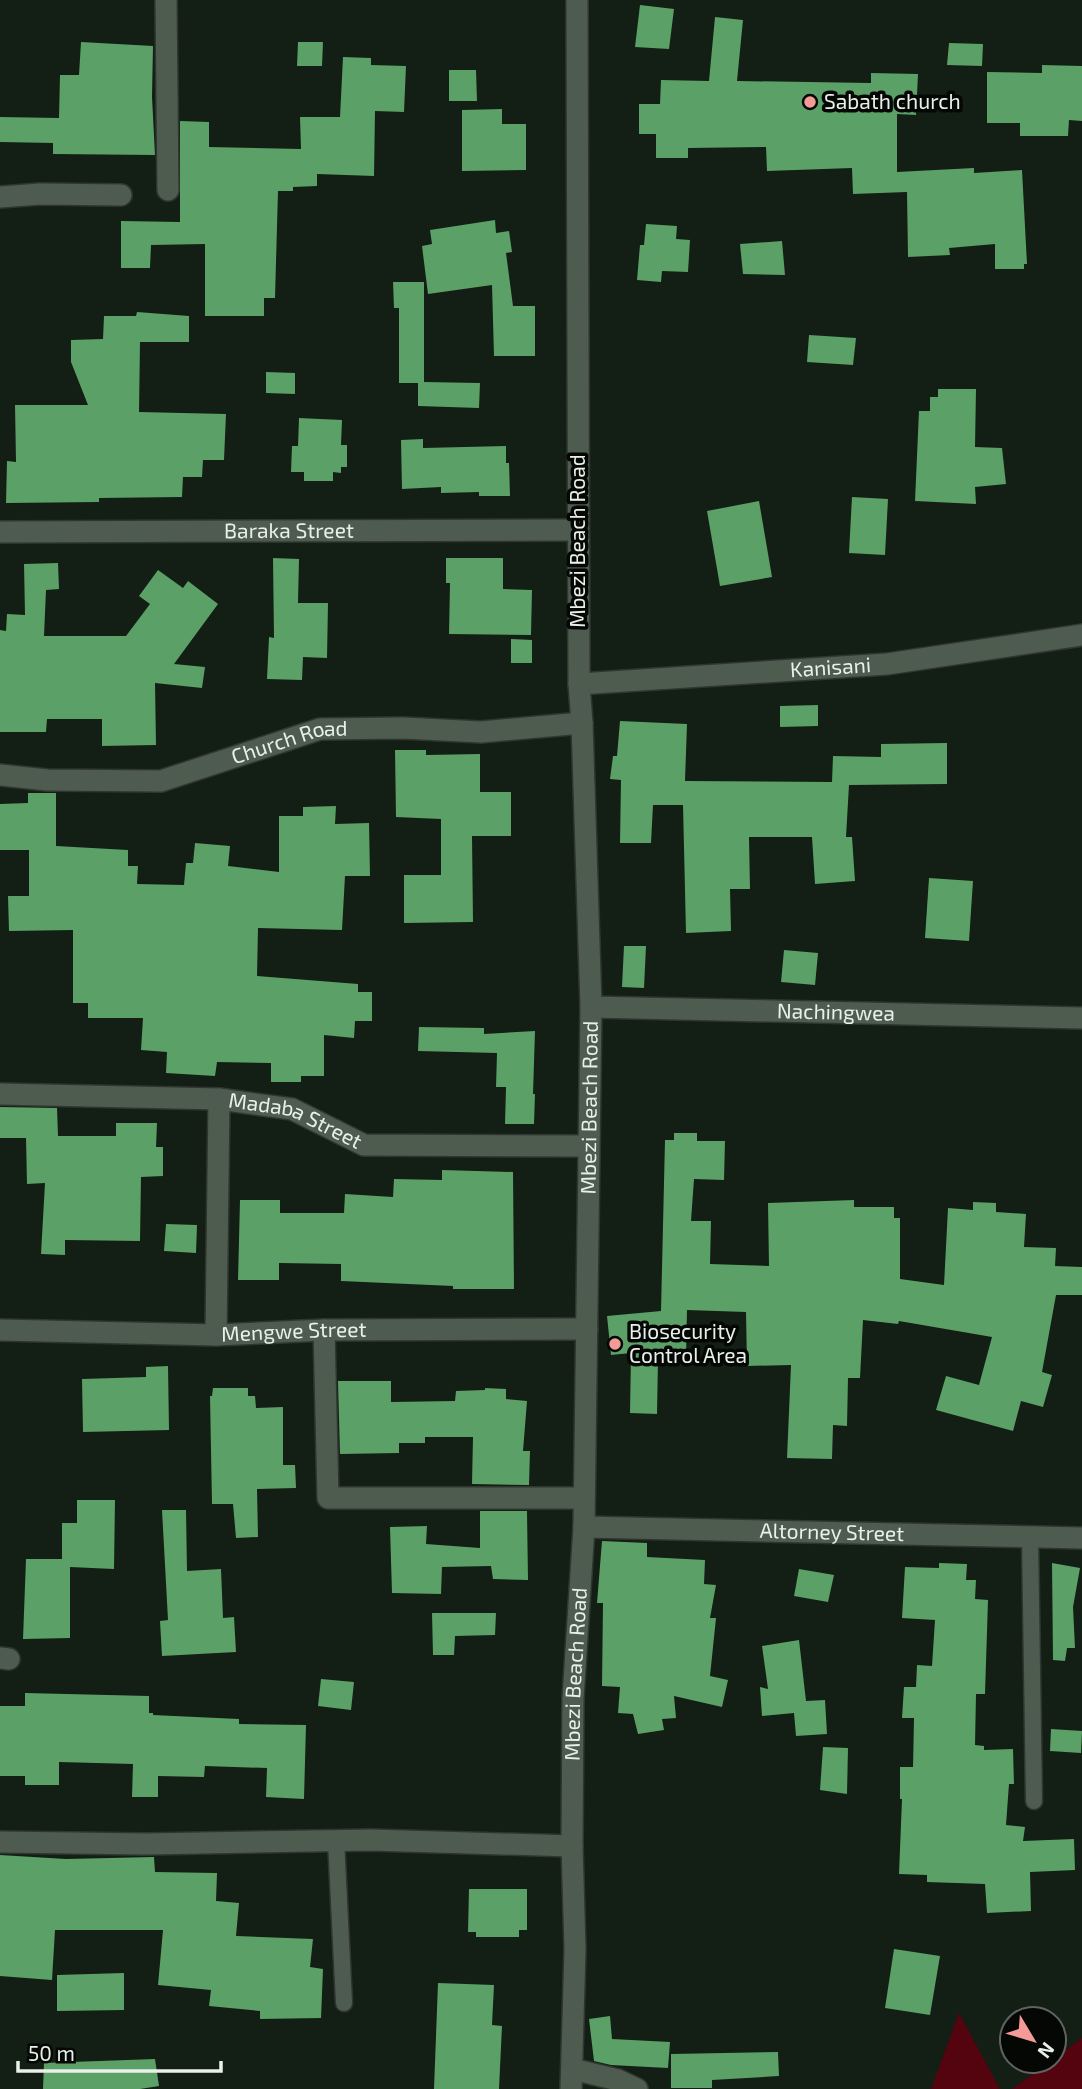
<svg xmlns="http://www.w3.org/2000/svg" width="1082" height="2089" viewBox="0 0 1082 2089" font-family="'Exo 2',sans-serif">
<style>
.green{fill:#53040e}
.building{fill:#5ba067}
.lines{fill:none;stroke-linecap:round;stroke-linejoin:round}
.service-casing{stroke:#2f3630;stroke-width:19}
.minor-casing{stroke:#2f3630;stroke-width:24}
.service{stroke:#4e5b4f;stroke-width:16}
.minor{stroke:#4e5b4f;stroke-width:21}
.poi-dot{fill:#f59b97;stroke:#040704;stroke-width:2.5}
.labels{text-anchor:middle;stroke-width:7;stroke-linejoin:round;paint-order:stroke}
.poi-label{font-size:21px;fill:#e8f0e9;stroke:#040704;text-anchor:start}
.street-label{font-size:21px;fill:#e8f0e9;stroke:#040704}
</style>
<rect width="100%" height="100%" fill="#131e14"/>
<g class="green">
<polygon points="959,2013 1000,2089 931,2089"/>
<polygon points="1082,2038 1082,2089 1012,2089"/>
</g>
<g class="building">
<polygon points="640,5 674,9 669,49 635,47"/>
<polygon points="715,17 743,20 737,81 871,83 871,73 918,74 916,115 897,114 897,172 974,168 974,173 1022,170 1027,264 1024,264 1024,269 995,269 995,244 949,248 950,255 908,257 907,192 853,194 852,168 767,171 766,147 688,148 688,158 656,158 656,134 639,134 639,104 660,104 661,80 709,81"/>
<polygon points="81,42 153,46 152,97 155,155 53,154 53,143 0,142 0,117 59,118 60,75 79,75"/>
<polygon points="298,42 323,42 322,66 297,66"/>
<polygon points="949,43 983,44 982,66 947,65"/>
<polygon points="343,57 371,58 371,65 406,66 404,112 375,111 374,176 317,174 317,186 293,187 293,191 278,191 275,298 264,298 264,316 205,316 205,244 151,245 150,268 121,268 121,221 180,222 180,121 209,122 209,147 301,149 300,117 340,117"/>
<polygon points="1042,65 1082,66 1082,121 1069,120 1068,136 1020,136 1020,123 987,123 987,72 1042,73"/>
<polygon points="449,70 476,70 477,101 449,101"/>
<polygon points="502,109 502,124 526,124 526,170 462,171 462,110"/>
<polygon points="495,220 496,233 509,231 512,252 506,253 513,306 535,306 535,356 494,356 492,285 428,294 422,246 432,244 430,230"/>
<polygon points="646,224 677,226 676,239 690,240 688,272 662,271 661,282 637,280 640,245 644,245"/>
<polygon points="782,241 785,275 743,274 740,244"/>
<polygon points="393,282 424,282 424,382 480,383 479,408 418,406 418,383 399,383 399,308 394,308"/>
<polygon points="137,312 189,316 189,342 140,342 139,412 226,414 224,460 203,460 202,477 183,477 182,497 99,498 99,502 6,503 7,461 16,462 15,405 88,405 71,362 71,340 103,339 104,316 136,316"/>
<polygon points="809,335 856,338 853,365 807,362"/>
<polygon points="266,372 295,373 295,394 266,393"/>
<polygon points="938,389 976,389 975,447 1002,448 1006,484 975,487 976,504 915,501 919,411 930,411 930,397 938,397"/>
<polygon points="299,418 342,420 341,445 347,445 347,467 341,467 341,473 333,472 333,481 304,481 304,472 291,472 292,446 298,446"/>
<polygon points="423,439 423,448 506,446 506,463 509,463 510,496 479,496 479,492 441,493 441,487 402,489 401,440"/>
<polygon points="852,497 888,499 885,555 849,553"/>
<polygon points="759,501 772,577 720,586 707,511"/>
<polygon points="273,558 299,559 298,603 328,603 327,658 303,657 302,680 267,679 269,637 274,638"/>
<polygon points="446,558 503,558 503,589 532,590 531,635 449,634 450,583 446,583"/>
<polygon points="58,563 59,589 46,590 44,636 126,636 150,604 139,596 158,570 183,588 188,581 218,604 174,664 205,667 202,688 155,683 156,745 102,746 102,719 47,719 46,732 0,732 0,630 6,631 7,614 25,615 24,564"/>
<polygon points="511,639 532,640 532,663 511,663"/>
<polygon points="818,705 818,726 780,727 780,706"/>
<polygon points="620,721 687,724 685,781 832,782 833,756 881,757 881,744 947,743 947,784 849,785 846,837 852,837 855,881 815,884 812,837 749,837 750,889 730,889 731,931 686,933 683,805 653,805 651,843 620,843 621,780 610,779 613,756 617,756"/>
<polygon points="395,750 426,750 426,755 480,754 480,792 511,792 511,836 472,836 473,922 404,923 404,875 441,875 441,819 396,817"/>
<polygon points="28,793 56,793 56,846 128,850 128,866 138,866 137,884 184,885 186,863 193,863 195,843 230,846 228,866 279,872 279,816 303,816 303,807 336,806 335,824 369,823 370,876 345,876 342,930 258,928 257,976 358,984 358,992 372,992 372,1021 355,1021 354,1038 324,1035 324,1076 301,1076 301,1082 271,1082 271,1063 217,1062 215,1076 166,1073 167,1052 141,1050 143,1018 88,1018 88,1003 73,1003 73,930 9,931 8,896 29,896 29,850 0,850 0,804 28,803"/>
<polygon points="929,878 973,881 969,941 925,938"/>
<polygon points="624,946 646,946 644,988 622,987"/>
<polygon points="784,950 818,953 815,985 781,982"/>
<polygon points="419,1027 484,1028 484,1034 535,1031 533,1094 535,1094 534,1124 505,1124 506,1087 496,1087 497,1053 418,1051"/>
<polygon points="0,1107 57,1108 58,1136 116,1136 116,1123 157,1123 156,1147 163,1147 163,1176 141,1177 140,1241 65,1240 65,1255 41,1254 45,1183 27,1184 26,1138 0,1138"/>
<polygon points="674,1133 697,1133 697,1141 725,1141 724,1180 694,1179 691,1221 711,1221 710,1264 769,1266 768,1203 854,1200 854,1207 894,1207 894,1218 900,1218 900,1279 944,1285 948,1208 973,1210 973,1202 996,1203 996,1212 1026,1214 1024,1247 1056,1248 1055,1266 1082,1267 1082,1295 1056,1295 1042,1372 1052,1375 1043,1407 1021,1401 1013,1431 936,1410 946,1376 979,1385 992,1337 899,1321 898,1324 863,1320 860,1378 848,1378 847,1426 833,1425 832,1459 787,1458 791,1365 747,1366 746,1312 687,1310 686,1360 658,1360 657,1414 630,1413 631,1353 611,1355 607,1316 661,1311 665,1140 674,1140"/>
<polygon points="442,1170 513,1172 514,1289 453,1289 453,1286 341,1281 341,1264 279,1263 279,1280 238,1280 240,1200 280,1200 280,1213 344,1213 345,1194 393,1197 394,1179 442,1180"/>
<polygon points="166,1224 197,1225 196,1253 164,1251"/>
<polygon points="168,1366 169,1430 83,1432 82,1379 146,1377 146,1367"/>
<polygon points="338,1381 391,1381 391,1402 455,1401 456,1391 485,1390 485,1388 506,1389 506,1399 527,1401 523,1451 530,1451 529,1485 472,1484 473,1437 425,1437 425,1443 399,1443 399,1453 340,1454"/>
<polygon points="213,1388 248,1388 248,1396 255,1396 256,1408 283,1407 283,1465 295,1465 296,1488 257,1489 258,1537 236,1538 233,1504 212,1504 210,1396 212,1396"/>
<polygon points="77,1500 115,1500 114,1569 70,1567 70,1638 23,1639 26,1559 62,1559 62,1523 77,1523"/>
<polygon points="162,1510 186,1510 187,1571 221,1569 223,1618 234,1617 236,1652 162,1656 160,1621 168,1620"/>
<polygon points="480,1511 527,1511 528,1580 493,1579 491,1566 442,1567 441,1594 392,1593 390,1527 427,1526 426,1544 480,1548"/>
<polygon points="602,1541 647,1543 647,1557 705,1560 704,1584 716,1585 710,1618 716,1618 710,1676 728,1680 722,1707 674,1696 676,1718 662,1719 664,1730 638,1734 633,1714 618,1713 620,1687 602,1686 603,1603 597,1603"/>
<polygon points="939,1563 967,1564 966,1580 976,1580 975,1599 988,1600 985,1694 976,1694 975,1745 984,1746 984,1750 1013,1749 1014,1784 1009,1784 1006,1825 1025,1827 1023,1841 1074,1839 1075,1870 1030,1872 1031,1911 987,1913 985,1884 927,1882 927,1875 899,1874 902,1799 900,1799 900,1767 913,1767 914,1718 902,1718 904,1687 916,1687 917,1665 932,1666 935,1620 902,1618 905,1567 939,1568"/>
<polygon points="1052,1563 1080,1568 1073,1607 1075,1648 1067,1648 1065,1661 1053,1660"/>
<polygon points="799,1569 834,1575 828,1602 794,1596"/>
<polygon points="432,1613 496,1613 495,1635 455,1636 454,1655 433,1655"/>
<polygon points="799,1640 806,1701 825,1700 827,1734 796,1736 794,1713 762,1716 760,1687 768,1689 762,1646"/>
<polygon points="321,1679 354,1682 351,1710 318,1706"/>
<polygon points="25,1693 149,1696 149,1713 153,1713 153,1715 239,1719 239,1724 306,1725 304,1799 266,1797 267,1768 205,1766 204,1777 158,1776 158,1797 132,1797 133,1764 59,1762 59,1785 25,1785 25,1776 0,1776 0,1706 25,1706"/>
<polygon points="1051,1729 1082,1731 1081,1753 1050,1751"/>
<polygon points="823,1747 848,1748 847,1794 820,1790"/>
<polygon points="0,1855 66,1859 154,1857 155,1872 217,1873 216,1901 239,1903 236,1936 313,1939 310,1967 323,1969 321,2018 260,2019 260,2011 209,2006 211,1990 158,1985 163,1930 55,1930 52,1980 0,1976"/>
<polygon points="469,1889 527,1889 527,1930 519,1930 519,1937 476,1937 476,1932 468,1932"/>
<polygon points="894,1949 940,1956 930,2015 885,2008"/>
<polygon points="124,1973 124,2010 57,2011 57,1975"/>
<polygon points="438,1983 494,1985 492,2025 502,2026 499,2089 434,2089"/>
<polygon points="610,2016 612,2039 670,2042 668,2068 611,2065 594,2061 589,2019"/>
<polygon points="778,2052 779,2076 712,2080 712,2088 671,2088 671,2054"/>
<polygon points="155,2059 159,2086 140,2089 43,2089 44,2063"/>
</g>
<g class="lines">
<defs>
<g id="service">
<polyline points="1030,1537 1034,1801"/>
<polyline points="336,1840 344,2003"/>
</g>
<g id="minor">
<polyline points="166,0 168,190"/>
<polyline points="0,197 40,194 121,195"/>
<path id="s1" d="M0,532L577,530"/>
<path id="s2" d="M579,684L887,664L1082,635"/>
<path id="s3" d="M0,775L47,780L161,781L320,729L403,728L481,732L582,723"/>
<path id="s4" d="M591,1007L1082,1018"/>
<path id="s5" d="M0,1094L219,1099L292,1109L364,1145L588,1146"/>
<path id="s6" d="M0,1330L216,1335L324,1330L587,1329"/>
<polyline points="324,1330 328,1498 584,1498"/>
<polyline points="216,1335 219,1099"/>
<path id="s7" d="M584,1527L1082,1538"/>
<polyline points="0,1658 9,1659"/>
<polyline points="0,1842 146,1844 371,1840 572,1846"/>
<polyline points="572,2069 618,2080 637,2089"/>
<path id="s8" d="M571,2089L575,1949L572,1846L573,1698L584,1527L591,1007L582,723L579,684L577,0"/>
</g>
</defs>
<use href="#service" class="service-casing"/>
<use href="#minor" class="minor-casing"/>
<use href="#service" class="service"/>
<use href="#minor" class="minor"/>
</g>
<g class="poi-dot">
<circle cx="810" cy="102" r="7"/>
<circle cx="615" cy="1344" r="7"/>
</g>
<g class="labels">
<g class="poi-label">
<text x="824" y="109">Sabath church</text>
<text x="629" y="1339">Biosecurity<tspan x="629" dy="24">Control Area</tspan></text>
</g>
<g class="street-label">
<text dy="7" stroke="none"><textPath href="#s1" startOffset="289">Baraka Street</textPath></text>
<text transform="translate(578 541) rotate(-90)" y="7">Mbezi Beach Road</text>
<text dy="7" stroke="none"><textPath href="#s2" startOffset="252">Kanisani</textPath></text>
<text dy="7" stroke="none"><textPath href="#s3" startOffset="296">Church Road</textPath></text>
<text dy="7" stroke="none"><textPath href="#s4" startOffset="245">Nachingwea</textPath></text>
<text dy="7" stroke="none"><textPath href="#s8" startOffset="982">Mbezi Beach Road</textPath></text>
<text dy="7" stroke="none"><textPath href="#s5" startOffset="299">Madaba Street</textPath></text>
<text dy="7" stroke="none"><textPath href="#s6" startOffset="294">Mengwe Street</textPath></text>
<text dy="7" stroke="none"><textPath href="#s7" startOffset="248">Altorney Street</textPath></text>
<text dy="7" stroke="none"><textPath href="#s8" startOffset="415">Mbezi Beach Road</textPath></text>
</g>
</g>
<g transform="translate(1033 2040) rotate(128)"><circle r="33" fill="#040704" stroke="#5f6460" stroke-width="2"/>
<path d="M0-5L12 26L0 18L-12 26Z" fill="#f59b97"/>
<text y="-10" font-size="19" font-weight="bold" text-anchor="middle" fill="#e8f0e9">N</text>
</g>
<path d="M18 2061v10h203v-10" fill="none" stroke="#e8f0e9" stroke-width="3.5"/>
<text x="28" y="2061" font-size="21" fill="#e8f0e9" stroke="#040704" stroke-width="5" paint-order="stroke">50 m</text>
</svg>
